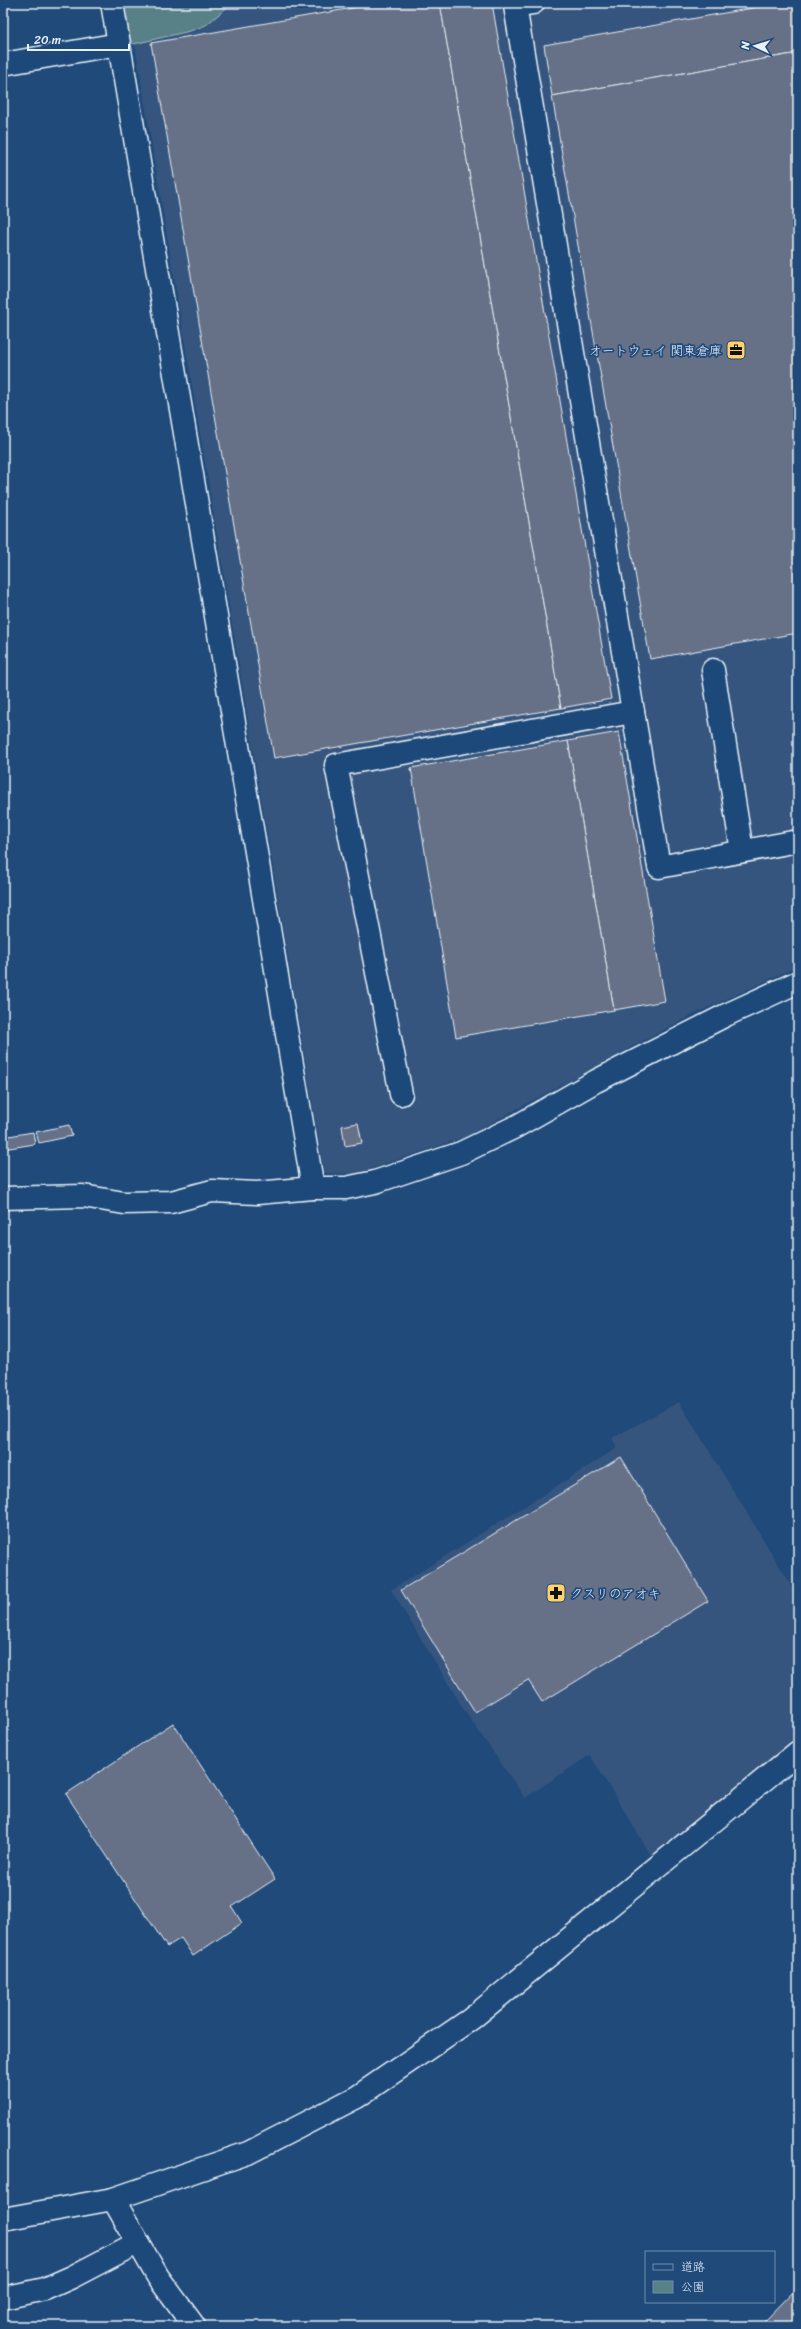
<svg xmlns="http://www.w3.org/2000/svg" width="801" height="2329" viewBox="0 0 801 2329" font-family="Sriracha,'Klee One',sans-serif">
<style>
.built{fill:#34557e}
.green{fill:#588187;stroke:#a0b9c0}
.building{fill:#666f86;stroke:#e8f1f8}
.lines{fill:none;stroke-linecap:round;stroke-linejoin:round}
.minor-casing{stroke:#e8f1f8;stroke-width:25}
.path{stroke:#e8f1f8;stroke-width:2.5;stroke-dasharray:4 3;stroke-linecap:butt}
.minor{stroke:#1f4a7a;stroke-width:22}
.labels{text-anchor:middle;stroke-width:3.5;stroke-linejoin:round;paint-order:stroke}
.poi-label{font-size:13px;fill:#e8f1f8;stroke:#1f4a7a;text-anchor:end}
</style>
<rect width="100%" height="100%" fill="#1f4a7a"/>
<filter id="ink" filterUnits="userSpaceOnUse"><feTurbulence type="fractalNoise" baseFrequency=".025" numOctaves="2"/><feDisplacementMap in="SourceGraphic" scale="8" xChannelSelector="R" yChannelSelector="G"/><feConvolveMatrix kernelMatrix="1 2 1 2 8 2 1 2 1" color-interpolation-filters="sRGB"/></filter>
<g filter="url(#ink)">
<g class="built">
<polygon points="128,3 798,3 798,966 686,1018 465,1137 355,1174 324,1173"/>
<polygon points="679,1402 798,1596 798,1752 658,1867 590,1755 525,1798 468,1716 391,1590 617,1448 612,1438"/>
</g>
<polygon class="green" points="116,3 230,3 230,5 206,25 190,31 134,44 124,36"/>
<g class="building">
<polygon points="382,3 440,3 561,708 274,758 151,43"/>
<polygon points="440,3 492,3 611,699 561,708"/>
<polygon points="781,3 798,3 798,53 552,96 544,45"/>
<polygon points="798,53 798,633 650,659 552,96"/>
<polygon points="619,732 665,1001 614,1010 568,741"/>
<polygon points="568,741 614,1010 456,1037 411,768"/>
<polygon points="358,1123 362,1143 345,1146 342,1126"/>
<polygon points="69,1125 72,1136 39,1143 36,1132"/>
<polygon points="33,1132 35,1144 3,1149 3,1137"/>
<polygon points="621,1457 708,1601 542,1702 528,1680 475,1712 401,1590"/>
<polygon points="173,1723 275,1879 232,1907 242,1923 193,1956 181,1938 167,1947 66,1794"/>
<polygon points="798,2287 798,2326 760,2326"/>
</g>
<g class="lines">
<defs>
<g id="minor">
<polyline points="112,3 313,1188"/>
<polyline points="533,3 515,6 659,867 798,841"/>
<polyline points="3,64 119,44"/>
<polyline points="713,670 742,851"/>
<polyline points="401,1094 336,765 633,712"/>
<polyline points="3,1198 83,1196 124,1203 171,1202 212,1191 257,1193 313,1188 346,1188 375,1182 461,1153 517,1126 596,1081 726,1015 798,982"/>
<polyline points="113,2199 158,2277 194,2326"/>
<polyline points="3,2219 113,2199 248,2153 357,2097 471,2019 798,1752"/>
<polyline points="3,2298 45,2289 72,2277 137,2243"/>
</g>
</defs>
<use href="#minor" class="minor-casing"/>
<polyline class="path" points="44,2326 45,2319"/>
<use href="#minor" class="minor"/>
</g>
</g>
<defs>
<symbol id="office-square" viewBox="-11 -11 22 22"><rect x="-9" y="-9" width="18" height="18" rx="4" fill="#ffd166" stroke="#1f4a7a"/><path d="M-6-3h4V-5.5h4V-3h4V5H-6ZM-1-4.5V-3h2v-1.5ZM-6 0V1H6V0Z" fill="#111"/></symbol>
<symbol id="pharmacy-square" viewBox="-11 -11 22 22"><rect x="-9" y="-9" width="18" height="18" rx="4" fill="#ffd166" stroke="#1f4a7a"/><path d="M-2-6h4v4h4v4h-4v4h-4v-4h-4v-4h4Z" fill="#111"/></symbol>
</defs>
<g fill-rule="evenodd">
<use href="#office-square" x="725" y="339" width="22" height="22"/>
<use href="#pharmacy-square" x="545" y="1582" width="22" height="22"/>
</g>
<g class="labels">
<g class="poi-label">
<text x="722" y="355">オートウェイ 関東倉庫</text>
<text x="570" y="1598" text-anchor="start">クスリのアオキ</text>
</g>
</g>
<rect width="801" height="2329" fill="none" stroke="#1f4a7a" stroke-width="16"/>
<rect x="8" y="8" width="785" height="2313" fill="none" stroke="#e8f1f8" stroke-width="1.5" filter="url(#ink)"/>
<rect x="645" y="2251" width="130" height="52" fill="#1f4a7a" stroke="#6f8dac"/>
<rect x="653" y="2264" width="20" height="6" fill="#1f4a7a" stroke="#6f8dac"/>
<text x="681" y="2271" font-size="12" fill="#e8f1f8">道路</text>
<rect x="653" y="2281" width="20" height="12" fill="#588187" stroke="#6f8dac"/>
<text x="681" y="2291" font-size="12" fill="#e8f1f8">公園</text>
<g transform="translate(755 46) rotate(274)" stroke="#1f4a7a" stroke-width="3" paint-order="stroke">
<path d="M0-3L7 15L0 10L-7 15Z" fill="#e8f1f8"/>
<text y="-6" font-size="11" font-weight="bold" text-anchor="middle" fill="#e8f1f8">N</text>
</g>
<path d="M28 44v6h101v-6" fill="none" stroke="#e8f1f8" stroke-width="2"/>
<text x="34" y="44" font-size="12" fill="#e8f1f8" stroke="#1f4a7a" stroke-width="3" paint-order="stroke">20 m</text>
</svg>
